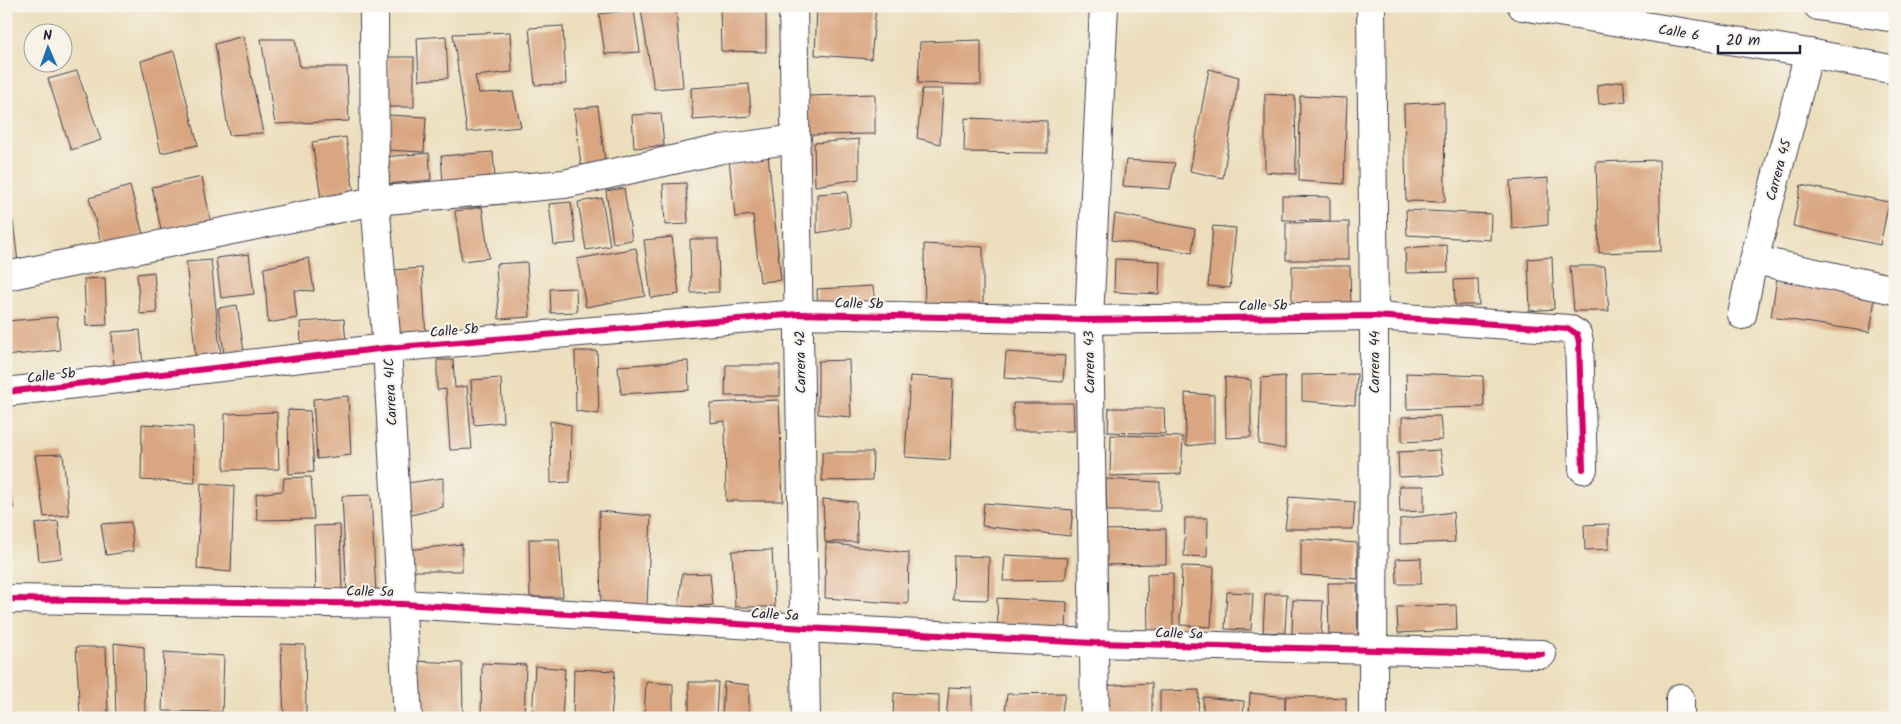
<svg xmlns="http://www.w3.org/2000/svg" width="1901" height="724" viewBox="0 0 1901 724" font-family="Kalam,sans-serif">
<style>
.building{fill:#d9a681}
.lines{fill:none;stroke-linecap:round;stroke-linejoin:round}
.minor-casing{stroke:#403e4e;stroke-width:30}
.highway-casing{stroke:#403e4e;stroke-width:30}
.minor{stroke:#fff;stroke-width:28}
.highway{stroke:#fff;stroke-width:28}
.cycleway-casing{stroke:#f7f3e8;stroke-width:9}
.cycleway{stroke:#d6006c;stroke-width:6}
.labels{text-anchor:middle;stroke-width:4;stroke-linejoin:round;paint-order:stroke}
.street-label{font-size:14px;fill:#22223b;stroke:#f7f3e8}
</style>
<rect width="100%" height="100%" fill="#f7f3e8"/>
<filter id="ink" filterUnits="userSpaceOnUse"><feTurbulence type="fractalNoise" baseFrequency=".02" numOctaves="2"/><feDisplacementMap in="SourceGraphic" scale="10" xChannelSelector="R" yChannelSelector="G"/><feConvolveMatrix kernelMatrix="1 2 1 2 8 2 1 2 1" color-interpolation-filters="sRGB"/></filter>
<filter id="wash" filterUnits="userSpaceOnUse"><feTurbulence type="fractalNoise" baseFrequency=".0096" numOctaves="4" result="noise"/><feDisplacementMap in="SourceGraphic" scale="20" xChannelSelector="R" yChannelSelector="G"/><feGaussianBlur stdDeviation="1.12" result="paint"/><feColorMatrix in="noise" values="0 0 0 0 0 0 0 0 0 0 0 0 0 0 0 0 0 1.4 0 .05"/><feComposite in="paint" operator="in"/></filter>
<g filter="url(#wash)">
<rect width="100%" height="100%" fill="#ecdebc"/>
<g id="blocks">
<g class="building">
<polygon points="720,6 766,6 766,52 721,51"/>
<polygon points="817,6 876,6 871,59 815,55"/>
<polygon points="676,9 683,87 654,89 641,10"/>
<polygon points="634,10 640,52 605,54 599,14"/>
<polygon points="563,26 566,84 535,85 529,28"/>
<polygon points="510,32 512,72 475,76 479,93 513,92 521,127 467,132 453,34"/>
<polygon points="243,36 263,133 229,135 215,44"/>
<polygon points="446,36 448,78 419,80 417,38"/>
<polygon points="261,39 295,39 300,67 347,67 349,121 275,124"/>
<polygon points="981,40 981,85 918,83 920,42"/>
<polygon points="174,51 198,145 161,153 141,61"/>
<rect x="388" y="57" width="26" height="50"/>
<polygon points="1209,69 1239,77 1223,178 1190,171"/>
<polygon points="77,71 101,140 71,150 48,79"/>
<polygon points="1623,81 1626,101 1599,104 1597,85"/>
<polygon points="749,84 751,116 693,120 691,88"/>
<polygon points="922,89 943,89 940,144 917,138"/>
<polygon points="875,94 875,134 809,135 808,96"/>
<polygon points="1265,94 1295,96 1296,174 1265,172"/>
<polygon points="1300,96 1347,98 1344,184 1299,181"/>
<polygon points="1444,102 1445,202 1406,201 1404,104"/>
<polygon points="598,106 605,162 581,165 574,109"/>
<polygon points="661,113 664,146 634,148 632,115"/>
<polygon points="387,115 426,117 424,152 385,150"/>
<polygon points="965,118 1047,121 1047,153 964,152"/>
<polygon points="346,137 354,194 321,198 312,142"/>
<polygon points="859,139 859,179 815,186 814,143"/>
<polygon points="767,145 781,280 760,282 753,215 735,217 728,149"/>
<polygon points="493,152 495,179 443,184 441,156"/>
<polygon points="429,153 431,180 386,184 383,157"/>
<polygon points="1126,160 1175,163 1170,189 1123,186"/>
<polygon points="1659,160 1661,251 1599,253 1596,162"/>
<polygon points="202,177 212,229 163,239 152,187"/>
<polygon points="1548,178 1548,225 1512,229 1510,181"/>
<polygon points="686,183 688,224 665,225 663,184"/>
<polygon points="1801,185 1889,202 1880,245 1793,226"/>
<polygon points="130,186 143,234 102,246 89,198"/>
<polygon points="624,188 632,240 613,243 606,191"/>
<polygon points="847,192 851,227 817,233 817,194"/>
<polygon points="1282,196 1330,197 1330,221 1282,220"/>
<polygon points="602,198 610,246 586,250 578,202"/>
<polygon points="571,202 576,243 554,245 549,204"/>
<polygon points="482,207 489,258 462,261 455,211"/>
<polygon points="1406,210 1491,214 1490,240 1407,235"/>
<polygon points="1115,214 1195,229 1192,253 1112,240"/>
<polygon points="6,221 13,221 18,262 6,264"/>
<polygon points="1349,222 1349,260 1286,260 1286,223"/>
<polygon points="1213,226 1236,228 1230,288 1208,286"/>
<polygon points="672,237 679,294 651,298 644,240"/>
<polygon points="690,239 718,239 719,292 691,293"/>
<polygon points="924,244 983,247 983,310 925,313"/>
<polygon points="1447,245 1448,272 1406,273 1405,248"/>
<polygon points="636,248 645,296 586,307 577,259"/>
<polygon points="249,254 254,294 221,298 216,258"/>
<polygon points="1552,257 1554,309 1530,311 1528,259"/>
<polygon points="309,258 314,291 294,290 297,318 268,323 264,268"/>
<polygon points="1115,259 1160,261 1159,294 1114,292"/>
<polygon points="211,260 221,358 196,361 186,262"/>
<polygon points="527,262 530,317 499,319 496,264"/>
<polygon points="1292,266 1350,266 1351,309 1292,310"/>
<polygon points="1570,266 1605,266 1609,311 1574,311"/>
<polygon points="422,268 426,338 392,339 392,270"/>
<polygon points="154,272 157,313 140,314 137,274"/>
<polygon points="105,278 107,325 86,326 84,279"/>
<polygon points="1777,278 1876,291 1870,332 1771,317"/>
<polygon points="1478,279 1479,305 1455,305 1454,280"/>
<polygon points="873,286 876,312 818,314 817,289"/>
<polygon points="576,288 577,312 551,313 550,289"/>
<polygon points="237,305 245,358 225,361 218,308"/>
<polygon points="57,317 60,350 6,356 6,321"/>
<polygon points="344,319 346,344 301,346 300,322"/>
<polygon points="140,330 143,366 114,368 112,332"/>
<polygon points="575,351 597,351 599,414 576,411"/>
<polygon points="1006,352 1065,356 1063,382 1004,378"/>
<polygon points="437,360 453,360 455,388 467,386 472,449 450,450 446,389 437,390"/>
<polygon points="849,360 851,417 818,414 818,361"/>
<polygon points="688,361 689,390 621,394 618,366"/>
<polygon points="726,365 780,365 780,396 725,396"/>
<polygon points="1406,373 1483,376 1484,407 1407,409"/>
<polygon points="1357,374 1355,405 1302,401 1302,375"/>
<polygon points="910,376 953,379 950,460 905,457"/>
<polygon points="1285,376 1285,449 1259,444 1261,378"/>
<polygon points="1225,377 1251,380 1251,437 1226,438"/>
<polygon points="501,378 503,422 474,425 471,380"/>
<polygon points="1185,393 1214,395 1214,443 1186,446"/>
<polygon points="348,396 351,455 317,459 313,399"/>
<polygon points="779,400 783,501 726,501 725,421 710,423 710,403"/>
<polygon points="1013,403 1073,403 1074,431 1013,431"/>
<polygon points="1109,408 1164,408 1165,434 1108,432"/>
<polygon points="288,410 310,411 314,472 289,474"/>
<polygon points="277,412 279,469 224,470 225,414"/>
<polygon points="1440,416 1442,440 1402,442 1402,417"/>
<polygon points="550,421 571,425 570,482 551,483"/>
<polygon points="142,424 193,427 195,483 141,480"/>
<polygon points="1111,435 1183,437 1181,474 1110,476"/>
<polygon points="1440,450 1444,475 1399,477 1398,452"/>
<polygon points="822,452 873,452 872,480 822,481"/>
<polygon points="63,454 69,515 44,517 35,455"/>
<polygon points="6,470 14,509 6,510"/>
<polygon points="311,477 314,519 257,520 256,494 283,491 284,478"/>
<polygon points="443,478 443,507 404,517 400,484"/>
<polygon points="1106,479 1160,482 1160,511 1107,511"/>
<polygon points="201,483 234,486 231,572 197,569"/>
<polygon points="1399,486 1424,486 1424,511 1400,512"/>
<polygon points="371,495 376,593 347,594 342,496"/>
<polygon points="1289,497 1355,502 1353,529 1285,529"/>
<polygon points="823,499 856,502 857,542 825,542"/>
<polygon points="984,503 1073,510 1070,536 982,526"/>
<polygon points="599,511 651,516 647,605 601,605"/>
<polygon points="1453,512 1455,542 1400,544 1400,519"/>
<polygon points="1185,518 1208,518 1207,557 1184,556"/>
<polygon points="58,521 62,558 39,561 35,524"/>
<polygon points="131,522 133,551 106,555 101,524"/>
<polygon points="1609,524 1609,549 1585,550 1584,525"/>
<polygon points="340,525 342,594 316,595 314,526"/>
<polygon points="1166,529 1166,564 1101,565 1100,530"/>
<polygon points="529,539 559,539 563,597 530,597"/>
<polygon points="1301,539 1357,543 1358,579 1301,575"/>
<polygon points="826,543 909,553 908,604 825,598"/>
<polygon points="462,544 462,571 408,571 407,550"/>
<polygon points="772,550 775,607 735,607 732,551"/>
<polygon points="1005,555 1068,558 1065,580 1003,581"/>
<polygon points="954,556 989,557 988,600 953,599"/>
<polygon points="1421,558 1421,584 1397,584 1396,559"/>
<polygon points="1182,566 1214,567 1211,627 1180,625"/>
<polygon points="710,573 713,605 679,608 682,574"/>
<polygon points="1173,573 1173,634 1148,634 1147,574"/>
<polygon points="1328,583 1357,583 1358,639 1329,639"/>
<polygon points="1227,592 1253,593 1251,630 1225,629"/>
<polygon points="1265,594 1287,594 1285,633 1263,632"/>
<polygon points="997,598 1067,602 1066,633 998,630"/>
<polygon points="1293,600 1323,601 1321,635 1292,634"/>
<polygon points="1456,605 1457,630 1398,633 1397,607"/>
<polygon points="114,643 144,647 145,718 116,718"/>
<polygon points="281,644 305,645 306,716 284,718"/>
<polygon points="76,647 106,647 108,715 80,716"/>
<polygon points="164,652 224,656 222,712 162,711"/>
<polygon points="412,661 462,663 463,718 415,718"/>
<polygon points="482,663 526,665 524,718 481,718"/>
<polygon points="535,666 565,669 562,718 532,718"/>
<polygon points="574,669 615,671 611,718 573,718"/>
<polygon points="646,682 673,684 673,718 644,718"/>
<polygon points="689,682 718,682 716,718 689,718"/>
<polygon points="724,682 749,685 749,718 722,718"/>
<polygon points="1152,683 1152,718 1098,718 1099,686"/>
<polygon points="949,687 972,688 972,718 946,718"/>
<polygon points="1199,690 1198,716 1160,716 1160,691"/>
<polygon points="894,693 939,695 939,718 893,718"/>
<polygon points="1065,693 1061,717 1005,713 1007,694"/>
<polygon points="1250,693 1285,697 1285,710 1286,696 1346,698 1346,718 1249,718"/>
<polygon points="1203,697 1244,701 1243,718 1203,718"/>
<polygon points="994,715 1021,716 1021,718 994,718"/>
</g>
</g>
</g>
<g filter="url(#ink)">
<use href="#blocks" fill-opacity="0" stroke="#403e4e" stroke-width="1"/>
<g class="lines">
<defs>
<g id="minor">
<polyline points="374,6 375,201 387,348 408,718"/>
<polyline points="793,6 806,718"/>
<polyline points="1371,6 1374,316 1373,718"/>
<polyline points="1755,260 1895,290"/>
<polyline points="6,276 375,201 564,184 722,149 797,139"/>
<polyline points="1742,315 1750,275 1809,53"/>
<polyline points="6,392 387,348 799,314 1089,320 1374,316 1569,329 1577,334 1579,342 1583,469"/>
<polyline points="6,599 402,604 805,628 1093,643 1542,654"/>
<polyline points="1680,698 1680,718"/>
<polyline points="1095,718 1089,320 1104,6"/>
</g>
<g id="highway">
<polyline points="1522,6 1809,53 1895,70"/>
<polyline points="1818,6 1895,18"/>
</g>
</defs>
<use href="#minor" class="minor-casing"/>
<use href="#highway" class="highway-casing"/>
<use href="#minor" class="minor"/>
<use href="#highway" class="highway"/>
<defs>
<g id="cycleway">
<polyline points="6,392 387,348 799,314 1089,320 1374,316 1569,329 1577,334 1579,342 1583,469"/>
<polyline points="6,599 402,604 805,628 1093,643 1542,654"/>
</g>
</defs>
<use href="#cycleway" class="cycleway-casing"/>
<use href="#cycleway" class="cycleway"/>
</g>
</g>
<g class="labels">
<g class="street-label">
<text transform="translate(1679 32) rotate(9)" y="5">Calle 6</text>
<text transform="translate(1778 170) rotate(-75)" y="5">Carrera 45</text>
<text transform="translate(859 303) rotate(1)" y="5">Calle 5b</text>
<text transform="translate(1263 305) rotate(-1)" y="5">Calle 5b</text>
<text transform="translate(454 330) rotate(-5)" y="5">Calle 5b</text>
<text transform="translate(800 362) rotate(-91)" y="5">Carrera 42</text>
<text transform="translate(1089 362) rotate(-91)" y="5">Carrera 43</text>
<text transform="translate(1374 362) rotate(-90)" y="5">Carrera 44</text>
<text transform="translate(51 375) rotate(-7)" y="5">Calle 5b</text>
<text transform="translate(390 392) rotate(-93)" y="5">Carrera 41C</text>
<text transform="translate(370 591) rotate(1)" y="5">Calle 5a</text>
<text transform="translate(775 614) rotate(3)" y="5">Calle 5a</text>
<text transform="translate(1179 633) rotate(2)" y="5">Calle 5a</text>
</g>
</g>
<rect width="1901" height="724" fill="none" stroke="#f7f3e8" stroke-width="25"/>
<g transform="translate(48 48) rotate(358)"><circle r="24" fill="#f7f3e8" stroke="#a29fa3"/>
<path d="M0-4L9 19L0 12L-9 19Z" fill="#1f6fb2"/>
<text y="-8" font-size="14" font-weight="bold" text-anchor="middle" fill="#22223b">N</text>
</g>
<path d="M1718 45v8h82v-8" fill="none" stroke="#22223b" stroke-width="2.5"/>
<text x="1726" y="45" font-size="15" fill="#22223b" stroke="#f7f3e8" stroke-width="4" paint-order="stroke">20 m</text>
</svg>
